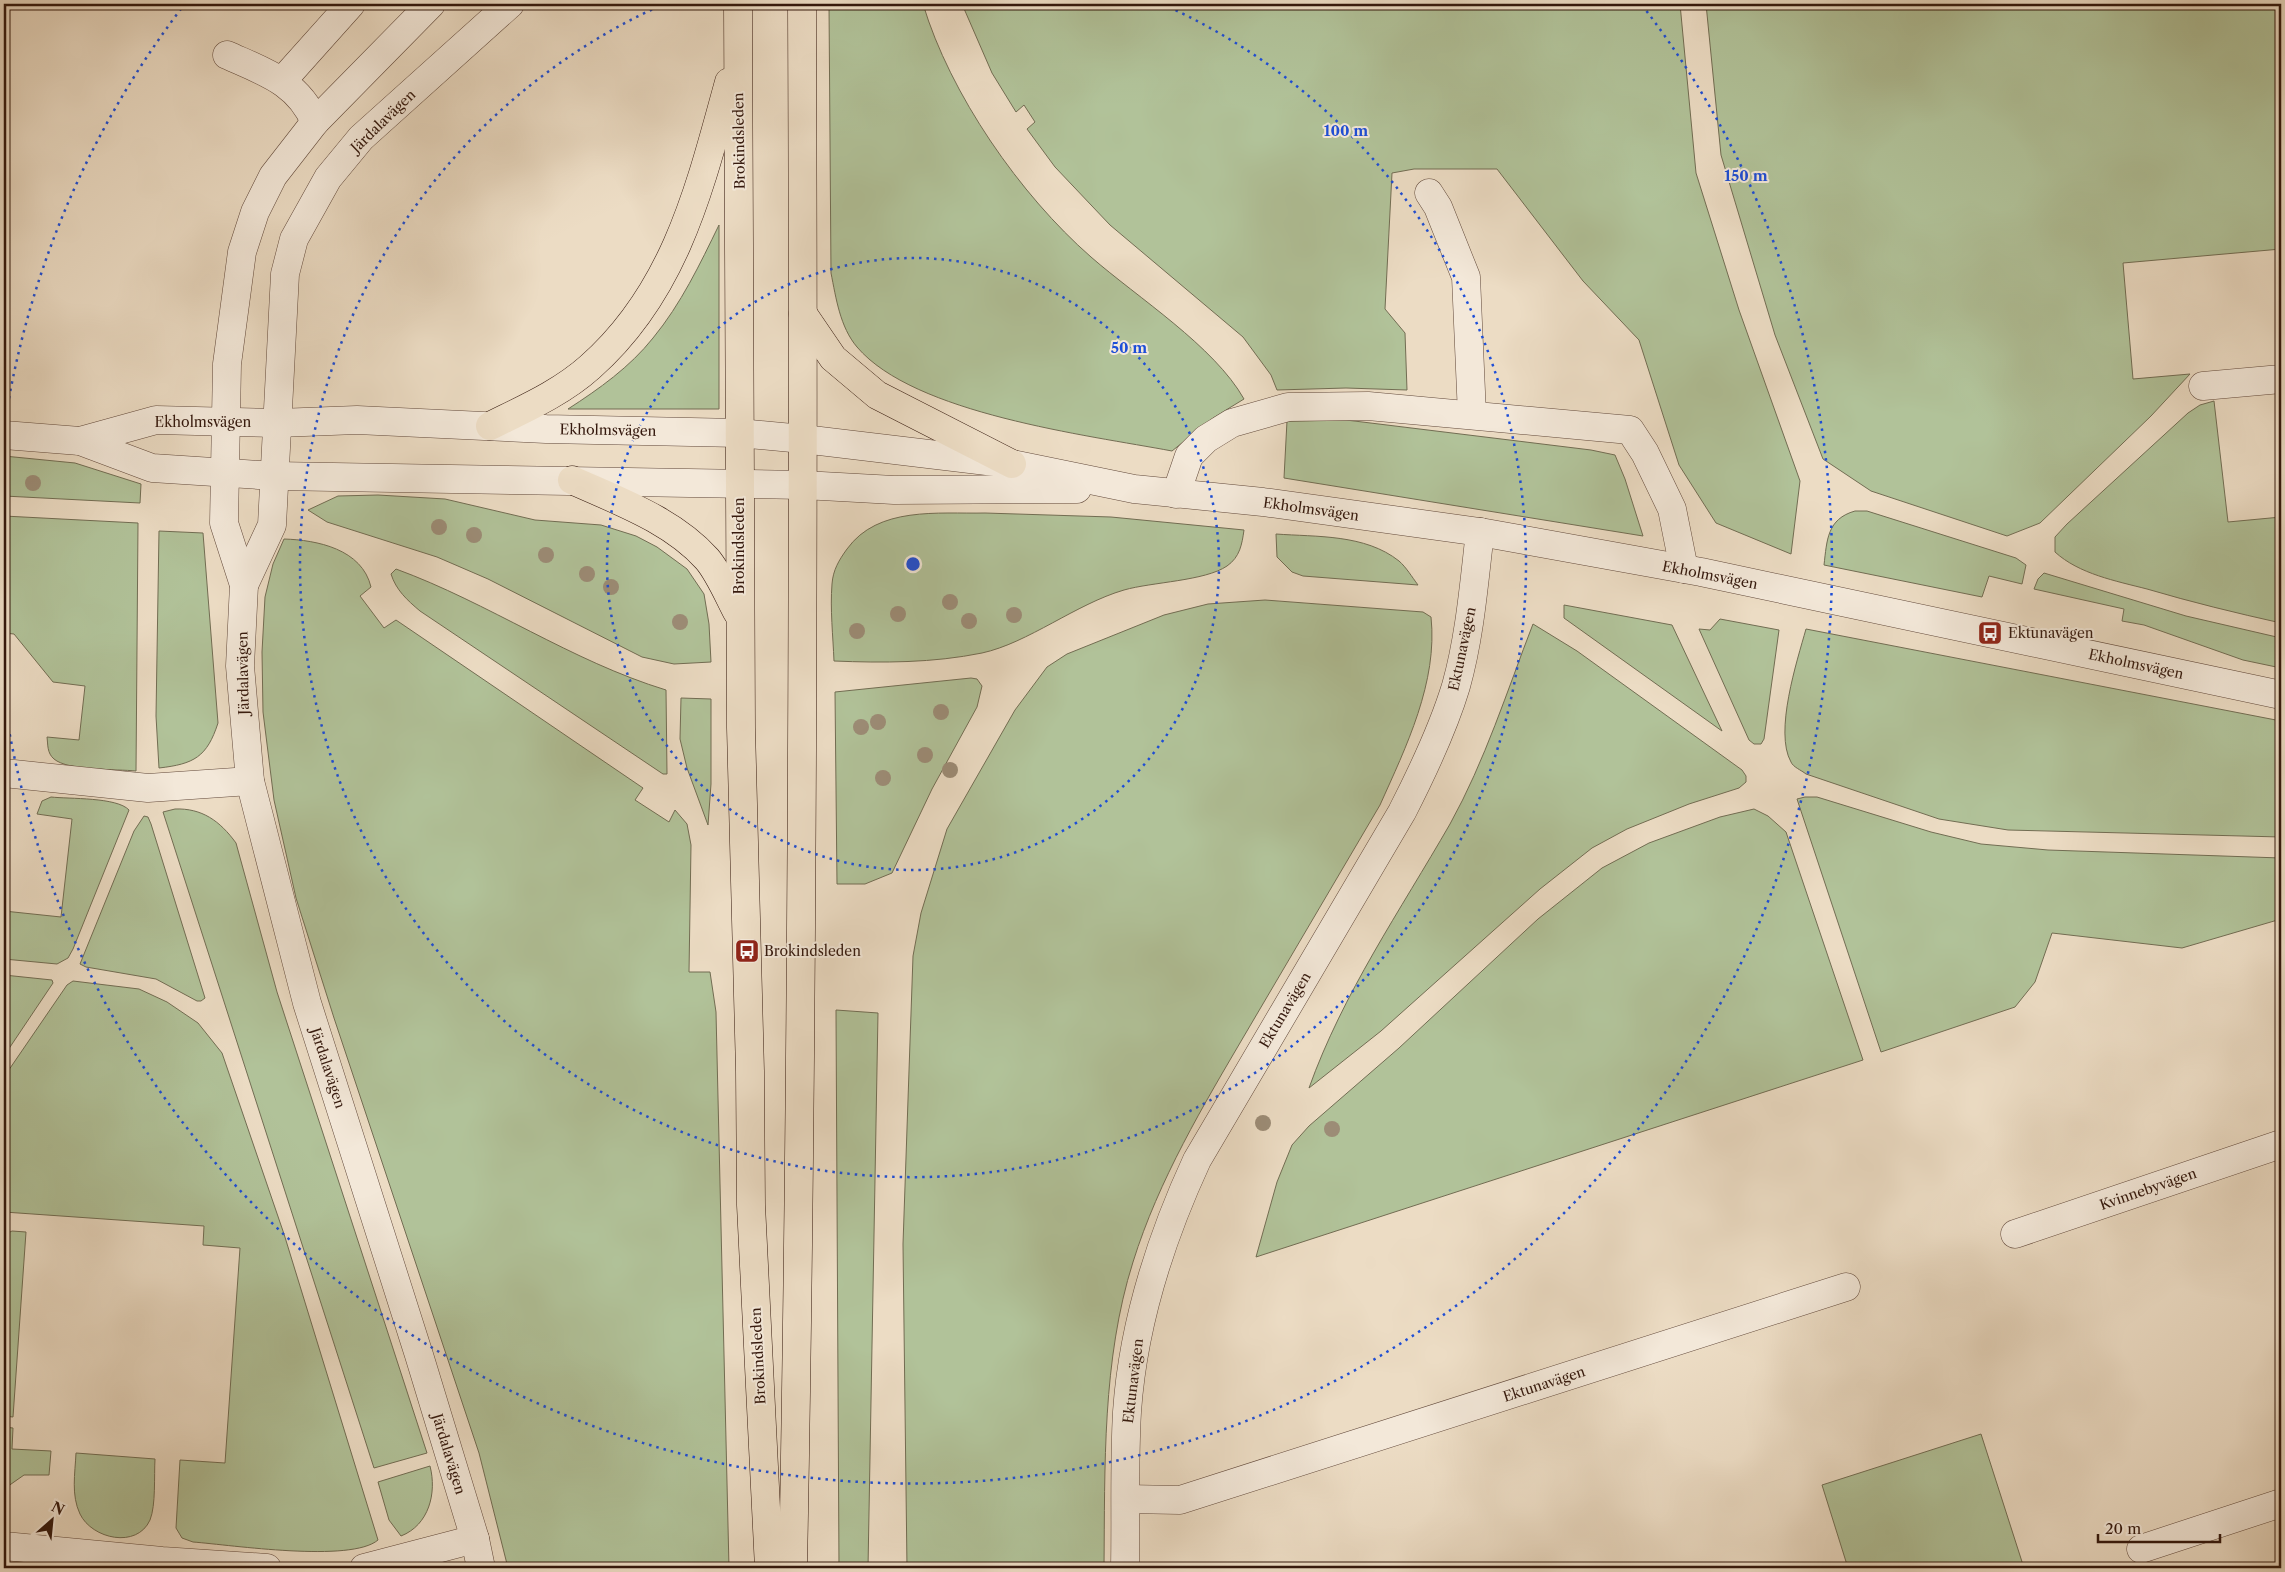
<svg xmlns="http://www.w3.org/2000/svg" width="2285" height="1572" viewBox="0 0 2285 1572" font-family="'Libre Caslon Text',serif">
<style>
.green{fill:#b1c299;stroke:#726d53}
.lines{fill:none;stroke-linecap:round;stroke-linejoin:round}
.minor-casing{stroke:#62493b;stroke-width:29}
.major-casing{stroke:#34180d;stroke-width:29}
.minor{stroke:#f3e8d9;stroke-width:28}
.major{stroke:#ecdcc4;stroke-width:28}
.tree{fill:#9c8c76}
.ring{fill:none;stroke:#1d4ed8;stroke-width:2.5;stroke-dasharray:2.5 5}
.labels{text-anchor:middle;stroke-width:4;stroke-linejoin:round;paint-order:stroke}
.street-label{font-size:14px;fill:#34180d;stroke:#f3e8d9}
.poi-label{font-size:14px;fill:#34180d;stroke:#f3e8d9;text-anchor:start}
.centre{fill:#1d4ed8;stroke:#f3e8d9;stroke-width:2.5}
.ring-label{font-size:15px;text-anchor:middle;font-weight:bold;fill:#1d4ed8;stroke:#f3e8d9;stroke-width:4;stroke-linejoin:round;paint-order:stroke}
</style>
<rect width="100%" height="100%" fill="#ecdcc4"/>
<filter id="stains"><feTurbulence type="fractalNoise" baseFrequency=".004" numOctaves="4"/><feColorMatrix values="0 0 0 0 .2 0 0 0 0 .09 0 0 0 0 .02 0 0 0 .5 -.17"/></filter>
<radialGradient id="worn" r=".72"><stop offset=".6" stop-color="#630" stop-opacity="0"/><stop offset="1" stop-color="#630" stop-opacity=".3"/></radialGradient>
<g class="green">
<path d="M829,4H923C950,94 1020,195 1091,257C1138,298 1214,346 1244,399L1213,418L1172,451C1087,435 914,414 857,347C840,327 836,298 831,273Z"/>
<polygon points="962,4 1680,4 1696,173 1739,310 1800,481 1791,554 1716,523 1679,465 1639,340 1583,281 1497,169 1414,169 1392,173 1385,309 1405,333 1407,390 1346,388 1277,390 1271,375 1243,337 1110,225 1055,167 1027,129 1035,122 1024,105 1016,112 992,73"/>
<polygon points="1706,4 2281,4 2281,249 2123,263 2133,379 2190,374 2151,416 2040,523 2007,536 1871,491 1823,459 1775,335 1721,155"/>
<path d="M719,225V409H568C599,389 630,367 653,338C681,304 700,264 719,225Z"/>
<path d="M2214,401L2228,522L2281,517V623C2236,613 2191,602 2147,589C2116,581 2079,574 2055,552V537L2067,524L2188,413L2200,405Z"/>
<polygon points="1346,420 1591,450 1615,455 1625,479 1643,536 1284,478 1287,421"/>
<polygon points="4,456 75,463 141,484 140,503 4,496"/>
<polygon points="378,495 445,499 535,520 601,525 636,536 657,547 687,569 704,594 709,624 711,662 674,664 642,657 488,579 437,557 327,522 308,510 338,496"/>
<path d="M1855,511H1867L2016,558L2026,565L2022,584L1989,576L1982,597L1824,565C1827,540 1827,519 1855,511Z"/>
<path d="M985,513L1111,517L1244,530C1242,544 1240,557 1227,566C1205,581 1152,582 1124,590C1076,604 1028,643 982,653C933,663 883,663 834,661C833,636 830,609 832,584C833,570 839,560 847,549C878,506 938,514 985,513Z"/>
<path d="M4,516L138,523L136,771C117,769 68,771 54,759C47,753 48,745 47,737L79,740L85,686L53,682L14,634L4,633Z"/>
<path d="M159,531L203,533L218,723C207,757 194,764 159,768L156,716Z"/>
<path d="M1276,534C1317,537 1365,534 1399,561C1406,567 1412,577 1418,585L1303,576L1292,572L1277,557Z"/>
<path d="M284,539C317,540 362,549 371,587L360,596L384,628L396,620L643,788L635,800L669,822L675,810L687,824L691,845L689,972H710L716,1012L729,1568H508L479,1453L334,1018L296,898L274,800L263,712L262,652L265,597L273,564Z"/>
<path d="M396,569C489,603 571,661 666,690L667,774H663L420,611C407,600 396,590 391,574Z"/>
<polygon points="2044,573 2186,616 2281,638 2281,668 2243,660 2144,625 2122,621 2124,609 2034,589 2038,579"/>
<path d="M1265,600L1423,612L1431,617C1438,682 1406,747 1380,805C1336,880 1291,956 1247,1031C1203,1106 1159,1179 1133,1262C1102,1360 1105,1467 1104,1568H907L903,1244L913,956L921,913L947,829L1015,710L1047,667L1067,654L1164,615L1208,604Z"/>
<polygon points="1564,605 1672,625 1722,731 1564,618"/>
<polygon points="1720,619 1779,630 1764,739 1761,744 1754,744 1749,740 1699,629 1710,630"/>
<path d="M1533,624L1577,651L1742,770L1746,776V782L1739,788L1689,804L1627,829L1592,848L1540,889L1381,1031L1309,1088C1343,993 1400,911 1450,824C1485,761 1507,691 1533,624Z"/>
<path d="M1806,629L2281,721V837L2008,830L1939,819L1806,774C1801,770 1793,767 1791,762C1774,732 1797,661 1806,629Z"/>
<polygon points="971,678 977,679 982,686 977,707 932,789 892,873 865,884 837,884 835,692"/>
<polygon points="681,698 711,699 711,784 708,825 687,768 680,739"/>
<path d="M51,797C69,799 117,797 129,810L73,949L68,958L57,964L4,959V911L61,917L72,819L37,814L42,801Z"/>
<polygon points="1805,797 1817,797 1931,832 1981,844 2048,850 2281,858 2281,919 2182,948 2052,933 2035,982 2015,1007 1881,1052 1797,799"/>
<path d="M175,809C202,808 220,821 236,843L277,992L427,1453L374,1468L163,812Z"/>
<polygon points="1754,809 1768,816 1786,832 1863,1060 1256,1257 1277,1182 1292,1145 1309,1126 1399,1048 1538,919 1602,868 1649,843 1720,817"/>
<polygon points="144,816 148,817 151,824 205,998 201,1001 197,1001 156,979 86,967 80,964 134,831"/>
<polygon points="4,975 52,980 53,983 4,1056"/>
<path d="M73,981L139,989L167,1002L198,1023L222,1053L284,1234L378,1540C351,1563 232,1545 193,1542L182,1538L176,1528L180,1460L225,1463L240,1248L203,1245L204,1226L4,1212V1077L67,985Z"/>
<polygon points="836,1010 878,1013 868,1568 839,1568"/>
<polygon points="12,1231 26,1232 13,1417 4,1416 4,1235"/>
<polygon points="4,1427 13,1428 12,1449 51,1451 49,1475 24,1475 4,1489"/>
<polygon points="1981,1434 2024,1568 1848,1568 1822,1485"/>
<path d="M76,1453L155,1459C154,1476 156,1505 150,1520C137,1549 92,1539 80,1514C71,1495 75,1474 76,1453Z"/>
<path d="M430,1466C437,1493 429,1525 401,1536L389,1520L378,1482Z"/>
</g>
<g class="lines">
<defs>
<g id="minor">
<polyline points="431,4 315,122 273,176 255,212 242,252 227,364 224,523 244,585 240,666 250,781 307,1003 419,1355 475,1539 481,1568"/>
<path d="M227,55C265,72 298,82 315,122"/>
<polyline points="283,80 351,4"/>
<polyline points="1429,193 1438,207 1466,277 1472,415"/>
<polyline points="2203,386 2281,379"/>
<polyline points="4,435 80,441 152,468 275,476 803,485 894,490 1077,489"/>
<polyline points="80,441 156,420 278,423 357,420 546,429 739,433 803,439 1012,464 1134,489 1263,502 1480,532 1701,572 2281,695"/>
<polyline points="1176,494 1189,456 1206,439 1232,423 1288,407 1368,406 1630,430 1645,453 1672,509 1684,569"/>
<polyline points="244,585 272,525 285,274 294,239 328,178 361,138 510,4"/>
<polyline points="4,773 148,788 250,781"/>
<polyline points="2015,1234 2281,1144"/>
<polyline points="1126,1499 1180,1500 1846,1287"/>
<polyline points="4,1546 162,1561 267,1568"/>
<polyline points="2141,1549 2281,1503"/>
<polyline points="364,1568 475,1539"/>
<path d="M1125,1568C1126,1516 1124,1464 1127,1412C1133,1324 1160,1240 1197,1160L1402,812C1423,771 1443,729 1456,686C1470,636 1474,583 1480,532"/>
</g>
<g id="major">
<polyline points="738,4 741,728 750,1071 751,1205 769,1568"/>
<polyline points="803,314 833,358 877,395 1012,464"/>
<path d="M490,426C524,409 561,393 590,367C676,291 700,187 729,82"/>
<path d="M572,480C618,501 672,520 707,559C719,573 728,595 737,612"/>
<path d="M793,1568C803,1047 804,525 802,4"/>
</g>
</defs>
<use href="#minor" class="minor-casing"/>
<use href="#major" class="major-casing"/>
<use href="#minor" class="minor"/>
<use href="#major" class="major"/>
</g>
<g class="tree">
<circle cx="33" cy="483" r="8"/>
<circle cx="439" cy="527" r="8"/>
<circle cx="474" cy="535" r="8"/>
<circle cx="546" cy="555" r="8"/>
<circle cx="587" cy="574" r="8"/>
<circle cx="611" cy="587" r="8"/>
<circle cx="950" cy="602" r="8"/>
<circle cx="898" cy="614" r="8"/>
<circle cx="1014" cy="615" r="8"/>
<circle cx="969" cy="621" r="8"/>
<circle cx="680" cy="622" r="8"/>
<circle cx="857" cy="631" r="8"/>
<circle cx="941" cy="712" r="8"/>
<circle cx="878" cy="722" r="8"/>
<circle cx="861" cy="727" r="8"/>
<circle cx="925" cy="755" r="8"/>
<circle cx="950" cy="770" r="8"/>
<circle cx="883" cy="778" r="8"/>
<circle cx="1263" cy="1123" r="8"/>
<circle cx="1332" cy="1129" r="8"/>
</g>
<g class="ring">
<circle cx="913" cy="564" r="306"/>
<path d="M1162 4A613 613 0 1 1 664 4"/>
<path d="M4 428A919 919 0 0 1 184 5M1642 5A919 919 0 1 1 4 700"/>
</g>
<defs>
<symbol id="bus-square" viewBox="-11 -11 22 22"><rect x="-9" y="-9" width="18" height="18" rx="4" fill="#8f2418" stroke="#f3e8d9"/><path d="M-5-6H5V4H4V6H2V4H-2V6H-4V4H-5ZM-3.5-4V0h7V-4ZM-3.5 1.2v1.5H-2V1.2ZM2 1.2v1.5H3.5V1.2Z" fill="#fff"/></symbol>
</defs>
<g fill-rule="evenodd">
<use href="#bus-square" x="1976" y="619" width="28" height="28"/>
<use href="#bus-square" x="733" y="937" width="28" height="28"/>
</g>
<g class="labels">
<g class="street-label">
<text transform="translate(383 121) rotate(-44)" y="5">Järdalavägen</text>
<text transform="translate(739 141) rotate(-91)" y="5">Brokindsleden</text>
<text x="203" y="427">Ekholmsvägen</text>
<text transform="translate(608 430) rotate(1)" y="5">Ekholmsvägen</text>
<text transform="translate(1311 509) rotate(8)" y="5">Ekholmsvägen</text>
<text transform="translate(739 546) rotate(-90)" y="5">Brokindsleden</text>
<text transform="translate(1710 575) rotate(11)" y="5">Ekholmsvägen</text>
<text transform="translate(1462 649) rotate(-78)" y="5">Ektunavägen</text>
<text transform="translate(2136 664) rotate(12)" y="5">Ekholmsvägen</text>
<text transform="translate(243 673) rotate(-91)" y="5">Järdalavägen</text>
<text transform="translate(1285 1010) rotate(-59)" y="5">Ektunavägen</text>
<text transform="translate(328 1068) rotate(72)" y="5">Järdalavägen</text>
<text transform="translate(2148 1189) rotate(-19)" y="5">Kvinnebyvägen</text>
<text transform="translate(758 1356) rotate(-93)" y="5">Brokindsleden</text>
<text transform="translate(1133 1381) rotate(-83)" y="5">Ektunavägen</text>
<text transform="translate(1544 1384) rotate(-18)" y="5">Ektunavägen</text>
<text transform="translate(449 1454) rotate(73)" y="5">Järdalavägen</text>
</g>
<g class="poi-label">
<text x="2008" y="638">Ektunavägen</text>
<text x="764" y="956">Brokindsleden</text>
</g>
</g>
<circle cx="913" cy="564" r="8" class="centre"/>
<g class="ring-label">
<text x="1346" y="136">100 m</text>
<text x="1746" y="181">150 m</text>
<text x="1129" y="353">50 m</text>
</g>
<rect width="2285" height="1572" fill="none" stroke="#ecdcc4" stroke-width="20"/>
<rect x="5" y="5" width="2275" height="1562" fill="none" stroke="#34180d" stroke-width="2.5"/>
<rect x="10" y="10" width="2265" height="1552" fill="none" stroke="#34180d"/>
<g transform="translate(52 1520) rotate(27)" stroke="#f3e8d9" stroke-width="4" paint-order="stroke">
<path d="M0-4L9 19L0 12L-9 19Z" fill="#34180d"/>
<text y="-8" font-size="14" font-weight="bold" text-anchor="middle" fill="#34180d">N</text>
</g>
<path d="M2098 1534v8h122v-8" fill="none" stroke="#34180d" stroke-width="2.5"/>
<text x="2105" y="1534" font-size="15" fill="#34180d" stroke="#f3e8d9" stroke-width="4" paint-order="stroke">20 m</text>
<rect width="100%" height="100%" filter="url(#stains)"/>
<rect width="100%" height="100%" fill="url(#worn)"/>
</svg>
